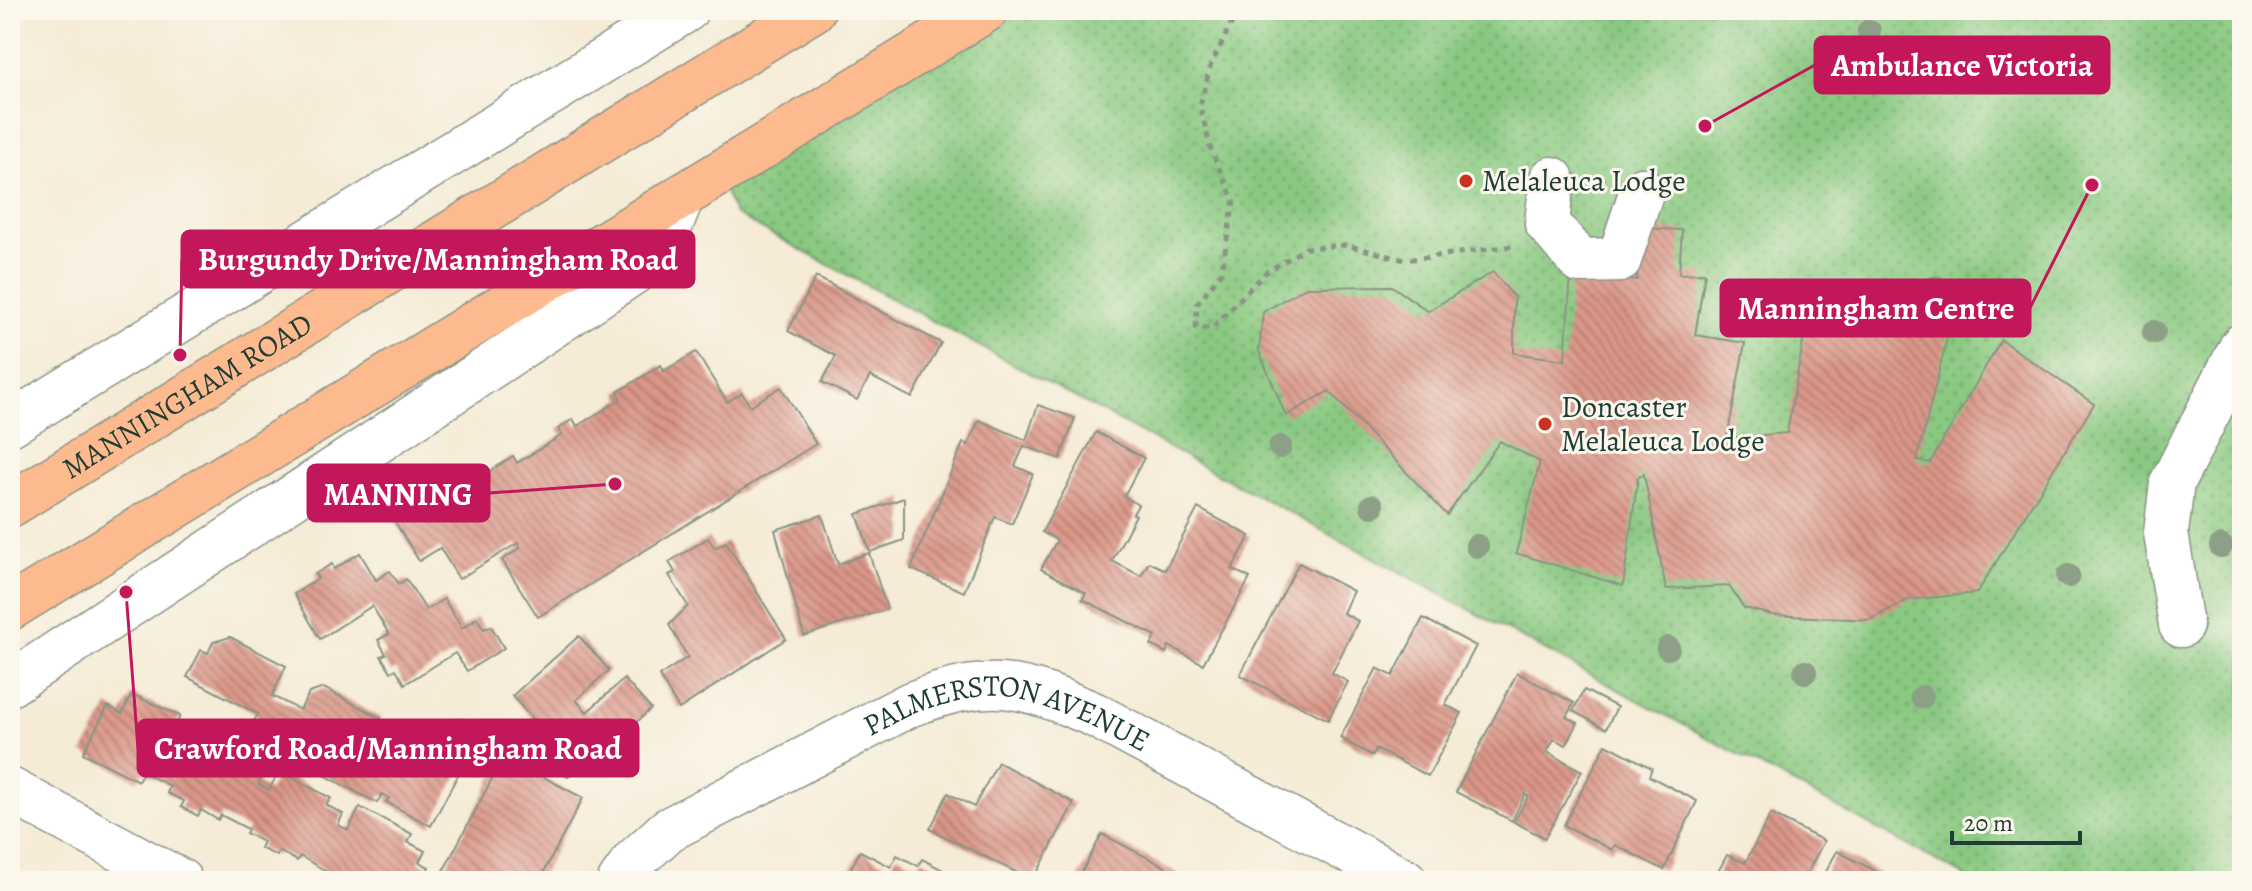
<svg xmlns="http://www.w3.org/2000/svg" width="2252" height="891" viewBox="0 0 2252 891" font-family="Alegreya,serif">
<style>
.grass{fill:url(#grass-dots);stroke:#54835a;stroke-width:2}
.building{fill:url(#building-back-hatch)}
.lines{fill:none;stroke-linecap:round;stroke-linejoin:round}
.minor-casing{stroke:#8a9485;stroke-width:47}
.major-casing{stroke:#8a9485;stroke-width:47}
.path{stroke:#8a9485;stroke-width:5;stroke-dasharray:6 6;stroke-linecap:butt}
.minor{stroke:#fff;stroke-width:44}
.major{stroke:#fcba8e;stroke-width:44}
.tree{fill:#8e9f87}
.poi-dot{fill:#c8321e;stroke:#fbf7ec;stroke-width:3}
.labels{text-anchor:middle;stroke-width:6;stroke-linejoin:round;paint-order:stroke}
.poi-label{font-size:30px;fill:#1f3d34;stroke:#fbf7ec;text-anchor:start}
.street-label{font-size:30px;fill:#1f3d34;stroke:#fbf7ec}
.leader{fill:none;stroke:#c2185b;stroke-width:3}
.callout-dot{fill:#c2185b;stroke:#fbf7ec;stroke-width:3}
.callout{fill:#c2185b;stroke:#c2185b;stroke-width:3}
.callout-label{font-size:32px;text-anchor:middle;font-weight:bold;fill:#fff}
</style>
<defs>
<pattern id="grass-dots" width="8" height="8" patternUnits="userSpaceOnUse" patternTransform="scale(2)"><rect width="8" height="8" fill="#89c981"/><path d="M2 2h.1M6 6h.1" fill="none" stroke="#6fa46a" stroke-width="1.8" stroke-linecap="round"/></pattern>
<pattern id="building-back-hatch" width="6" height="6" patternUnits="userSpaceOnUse" patternTransform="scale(2)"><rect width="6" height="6" fill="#da9688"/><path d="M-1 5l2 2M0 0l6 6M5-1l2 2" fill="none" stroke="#b07c70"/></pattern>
</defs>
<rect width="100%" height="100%" fill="#fbf7ec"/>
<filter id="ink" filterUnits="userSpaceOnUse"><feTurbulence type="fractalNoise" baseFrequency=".0125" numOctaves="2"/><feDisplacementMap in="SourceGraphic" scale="16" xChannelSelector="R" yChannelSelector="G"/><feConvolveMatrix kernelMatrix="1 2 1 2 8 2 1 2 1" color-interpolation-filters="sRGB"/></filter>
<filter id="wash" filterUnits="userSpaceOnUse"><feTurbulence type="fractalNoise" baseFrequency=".006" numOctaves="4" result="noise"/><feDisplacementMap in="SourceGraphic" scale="32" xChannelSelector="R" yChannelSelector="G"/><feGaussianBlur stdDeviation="1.8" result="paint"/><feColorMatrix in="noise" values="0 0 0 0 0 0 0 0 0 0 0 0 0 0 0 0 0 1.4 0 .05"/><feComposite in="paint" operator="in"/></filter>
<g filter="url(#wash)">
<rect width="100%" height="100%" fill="#f5ebd6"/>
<polygon class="grass" points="980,10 2242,10 2242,881 1974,881 734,214 718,174"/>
<g id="blocks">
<g class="building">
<polygon points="1640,228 1682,230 1679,274 1705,273 1695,335 1745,343 1727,438 1787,433 1809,308 1949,330 1917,460 1930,463 2001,340 2094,404 1977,593 1908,600 1869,620 1773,615 1744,608 1729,586 1666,589 1644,474 1638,477 1623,586 1516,553 1540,462 1500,441 1447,515 1329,391 1286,416 1259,351 1263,312 1306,287 1392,286 1428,311 1493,272 1514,297 1514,353 1565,360 1571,273 1637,280"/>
<polygon points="816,277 941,343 912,398 870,376 857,400 822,382 836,356 788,331"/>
<polygon points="696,352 727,402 742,393 750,406 781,387 816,444 538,617 502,560 520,548 518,543 459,579 440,548 419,561 394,520 417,507 425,520 478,487 475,481 513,456 517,463 562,435 558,429 573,419 577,426 621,399 618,392 661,365 664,371"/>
<polygon points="1038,405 1075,418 1060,459 1024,446 1015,466 1033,474 1012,524 995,517 964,592 911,569 963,443 968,445 979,420 1026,440"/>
<polygon points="1096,432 1144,458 1124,496 1138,505 1133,514 1136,515 1112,561 1141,576 1149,562 1165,570 1198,508 1250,536 1232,569 1250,578 1203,664 1169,646 1166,653 1151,645 1156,636 1082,599 1086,593 1041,569 1057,540 1042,532"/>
<polygon points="904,498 904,540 870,552 857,514"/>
<polygon points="822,515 838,564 869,553 887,609 804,636 775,530"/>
<polygon points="708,538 715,548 726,542 786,639 679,709 659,676 688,657 669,625 688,606 669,575 675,572 669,562"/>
<polygon points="360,553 376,580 390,571 399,584 406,579 426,610 444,599 462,628 477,618 484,629 491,626 504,648 467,671 455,653 405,684 396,669 391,672 381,656 386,654 378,640 389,634 372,606 320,639 294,594 318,579 315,574 332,564 334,569"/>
<polygon points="1299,563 1353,591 1343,613 1358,621 1332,673 1348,682 1328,720 1240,675"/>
<polygon points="1423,618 1476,646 1445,705 1462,713 1428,776 1376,749 1373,756 1340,738 1377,668 1393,676"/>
<polygon points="579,636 609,670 576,700 587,712 624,679 651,709 583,771 579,766 568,777 547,767 566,750 559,742 555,745 512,696"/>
<polygon points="230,637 286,666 272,696 300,710 309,693 324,688 381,718 366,747 394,761 403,743 402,738 418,733 444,750 461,719 498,739 479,776 462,767 431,826 386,802 389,798 382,794 377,803 247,734 258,714 187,677 201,650 208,653 213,642"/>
<polygon points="1517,673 1574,703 1566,717 1578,723 1566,745 1554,739 1547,752 1582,771 1545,838 1514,822 1528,796 1525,794 1512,821 1456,792"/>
<polygon points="1584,690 1617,707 1606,729 1573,711"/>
<polygon points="132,694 180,716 177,723 192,730 185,743 190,747 200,730 251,757 247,764 264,773 258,784 269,790 279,771 331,798 326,805 343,814 338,825 348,830 360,807 412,834 408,842 425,851 419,862 429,867 422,881 343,881 300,856 297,861 279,851 277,856 260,848 263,842 246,833 248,829 221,815 218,820 201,810 198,816 181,807 184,801 167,793 170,786 143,772 138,781 83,753 108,706 122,714"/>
<polygon points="1606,744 1652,768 1649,776 1697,801 1664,870 1615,845 1612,850 1564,825"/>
<polygon points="504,756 583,798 539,881 438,881"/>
<polygon points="998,762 1074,803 1033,881 930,829 948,793 974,807"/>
<polygon points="1771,814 1824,841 1803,881 1713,881 1727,855 1745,863"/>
<polygon points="1102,834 1181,875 1178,881 1077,881"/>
<polygon points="860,851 891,867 897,855 918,866 922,859 964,881 844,881"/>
<polygon points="1837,851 1894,881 1821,881"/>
</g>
</g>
</g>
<g filter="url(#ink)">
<use href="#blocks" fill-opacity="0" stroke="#8a9485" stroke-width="2"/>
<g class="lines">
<defs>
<g id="minor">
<polyline points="1552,179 1547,223 1580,261 1619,260 1642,190"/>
<polyline points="10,424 686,10"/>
<polyline points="2181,625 2166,533 2172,483 2242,346"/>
<polyline points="10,684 658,256 682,196"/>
<polyline points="10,790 180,881"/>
<path id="s1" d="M620,881L634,861L668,830L911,704C991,675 1017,682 1093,714L1405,881"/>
</g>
<g id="major">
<path id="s2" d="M10,505L813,10"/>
<polyline points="10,608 986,10"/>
</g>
</defs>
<use href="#minor" class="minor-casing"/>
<use href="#major" class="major-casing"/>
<polyline class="path" points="1238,10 1210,67 1200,106 1211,150 1234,201 1221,273 1197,304 1196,328 1212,328 1265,273 1306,248 1346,245 1405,260 1513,246"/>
<use href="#minor" class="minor"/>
<use href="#major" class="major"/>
</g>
<g class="tree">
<circle cx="1869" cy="31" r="12"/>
<circle cx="1936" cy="287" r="12"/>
<circle cx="2154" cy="332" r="12"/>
<circle cx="1280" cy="447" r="12"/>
<circle cx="1372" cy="506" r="12"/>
<circle cx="1477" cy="546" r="12"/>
<circle cx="2221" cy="546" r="12"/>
<circle cx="2068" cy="576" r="12"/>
<circle cx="1668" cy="648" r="12"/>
<circle cx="1805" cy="672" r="12"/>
<circle cx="1922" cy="697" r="12"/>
</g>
</g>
<g class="poi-dot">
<circle cx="1466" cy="181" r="8"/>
<circle cx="1545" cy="424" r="8"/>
</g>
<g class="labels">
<g class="poi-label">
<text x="1482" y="191">Melaleuca Lodge</text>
<text x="1561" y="417">Doncaster<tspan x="1561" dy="34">Melaleuca Lodge</tspan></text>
</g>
<g class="street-label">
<text dy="10" stroke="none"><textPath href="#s2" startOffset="208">MANNINGHAM ROAD</textPath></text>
<text dy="10" stroke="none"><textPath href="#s1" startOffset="444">PALMERSTON AVENUE</textPath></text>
</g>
</g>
<path class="leader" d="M1705 126L1815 65M180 355L182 259M2092 185L2030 308M615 484L489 493M126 592L138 748"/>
<g class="callout-dot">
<circle cx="1705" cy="126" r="8"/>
<circle cx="180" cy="355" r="8"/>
<circle cx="2092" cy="185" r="8"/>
<circle cx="615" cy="484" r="8"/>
<circle cx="126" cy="592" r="8"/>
</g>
<g class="callout">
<rect x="1815" y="37" width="294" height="56" rx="8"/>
<rect x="182" y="231" width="512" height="56" rx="8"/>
<rect x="1721" y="280" width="309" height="56" rx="8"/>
<rect x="308" y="465" width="181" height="56" rx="8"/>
<rect x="138" y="720" width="500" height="56" rx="8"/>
</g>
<g class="callout-label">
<text x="1962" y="76">Ambulance Victoria</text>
<text x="438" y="270">Burgundy Drive/Manningham Road</text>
<text x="1876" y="319">Manningham Centre</text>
<text x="398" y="505">MANNING</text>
<text x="388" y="759">Crawford Road/Manningham Road</text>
</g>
<rect width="2252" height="891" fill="none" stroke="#fbf7ec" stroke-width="40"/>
<path d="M1952 831v12h128v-12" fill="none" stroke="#1f3d34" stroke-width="4"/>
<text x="1964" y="831" font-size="24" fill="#1f3d34" stroke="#fbf7ec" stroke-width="6" paint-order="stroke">20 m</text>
</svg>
